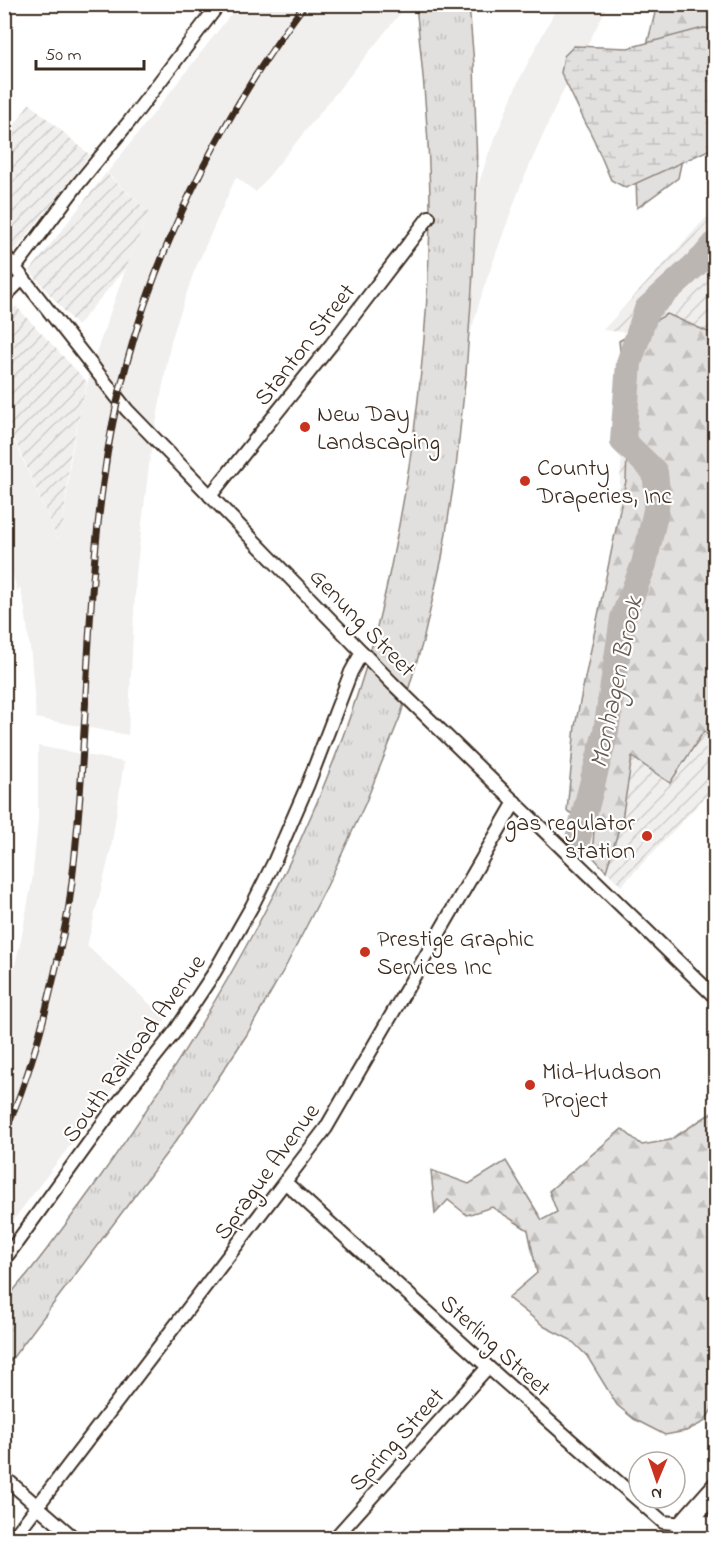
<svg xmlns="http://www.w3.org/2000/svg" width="720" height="1543" viewBox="0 0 720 1543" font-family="'Indie Flower',sans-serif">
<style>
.built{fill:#f1efee}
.industrial{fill:url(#industrial-furrows)}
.forest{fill:url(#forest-firs);stroke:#8e857e;stroke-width:1.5}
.wetland{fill:url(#wetland-marsh);stroke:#8e857e;stroke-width:1.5}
.park{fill:url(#park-tufts);stroke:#8e857e;stroke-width:1.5}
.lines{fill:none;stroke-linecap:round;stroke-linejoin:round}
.river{stroke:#bcb6b3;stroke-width:26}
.street-casing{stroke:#3b2a1e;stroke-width:16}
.primary-casing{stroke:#3b2a1e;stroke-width:24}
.street{stroke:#fff;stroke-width:12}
.primary{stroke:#fff;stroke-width:20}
.rail-casing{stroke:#3b2a1e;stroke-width:7}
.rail{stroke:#fff;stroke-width:4.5;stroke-dasharray:14;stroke-linecap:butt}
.poi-dot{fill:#c8321e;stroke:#fff;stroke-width:2}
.labels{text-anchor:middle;stroke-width:4.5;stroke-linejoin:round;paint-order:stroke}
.street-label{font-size:24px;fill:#3b2a1e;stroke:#fff}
.poi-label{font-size:24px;fill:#3b2a1e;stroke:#fff;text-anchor:start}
.water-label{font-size:26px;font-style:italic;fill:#685b52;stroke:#fff}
</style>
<defs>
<pattern id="industrial-furrows" width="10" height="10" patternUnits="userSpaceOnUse" patternTransform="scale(1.5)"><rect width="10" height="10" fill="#f1efee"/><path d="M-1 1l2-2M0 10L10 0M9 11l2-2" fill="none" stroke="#d0cdcc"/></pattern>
<pattern id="forest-firs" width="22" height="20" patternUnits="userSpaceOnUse" patternTransform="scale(1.5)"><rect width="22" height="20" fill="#e2e0de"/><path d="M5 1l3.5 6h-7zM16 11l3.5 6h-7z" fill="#c3c0be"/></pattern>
<pattern id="wetland-marsh" width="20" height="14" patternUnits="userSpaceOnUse" patternTransform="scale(1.5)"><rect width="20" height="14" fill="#e2e0de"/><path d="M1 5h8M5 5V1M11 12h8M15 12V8" fill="none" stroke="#c3c0be"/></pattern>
<pattern id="park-tufts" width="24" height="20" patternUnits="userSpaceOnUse" patternTransform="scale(1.5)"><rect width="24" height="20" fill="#e2e0de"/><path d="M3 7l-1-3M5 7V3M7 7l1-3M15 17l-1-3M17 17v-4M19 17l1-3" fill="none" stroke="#c3c0be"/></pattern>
</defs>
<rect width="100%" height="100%" fill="#fff"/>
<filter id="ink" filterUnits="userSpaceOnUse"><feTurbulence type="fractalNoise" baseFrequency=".0167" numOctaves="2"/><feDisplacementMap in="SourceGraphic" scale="12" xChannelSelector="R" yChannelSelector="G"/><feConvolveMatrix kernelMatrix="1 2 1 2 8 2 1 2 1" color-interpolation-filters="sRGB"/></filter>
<g filter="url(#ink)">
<g class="built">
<polygon points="238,5 407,5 256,192 236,177 193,274 171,341 150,457 136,574 128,735 36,718 31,656 25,609 20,587 17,591 5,543 4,417 57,538 62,537 71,456 82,403 97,350 126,268 149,212 107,173"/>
<polygon points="558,5 608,5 560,97 520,187 484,287 469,338 476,192 488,155 518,82"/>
<polygon points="38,746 124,762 111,849 87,946 166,1019 5,1231 5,1004 21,940 32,881 38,820"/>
</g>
<g class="industrial">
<polygon points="29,103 90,155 15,251 5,237 5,140"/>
<polygon points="106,173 149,212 126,268 77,326 30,271"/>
<polygon points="715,208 715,787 621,886 592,856 631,333 603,330"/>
<polygon points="16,306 87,382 70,456 62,537 57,538 5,417 5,317"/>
</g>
<g class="forest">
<polygon points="657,5 715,5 715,71 692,112 678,178 637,208 635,149 646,49"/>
<polygon points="667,314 715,335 715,742 704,731 670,783 632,757 622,819 606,871 592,856 596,804 583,820 567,811 575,726 626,481 628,426 619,341"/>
<polygon points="716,1110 715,1405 704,1422 686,1431 665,1435 634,1419 617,1405 587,1356 571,1340 545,1327 508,1298 537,1273 528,1230 492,1207 467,1215 448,1200 435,1214 431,1170 469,1184 506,1161 542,1220 557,1212 549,1191 622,1129 642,1145 670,1140"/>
</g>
<polygon class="wetland" points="703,28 715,29 715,147 626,188 611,180 594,140 561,73 564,56 574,46 628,48"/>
<path class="park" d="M416,5H469L474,64L477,170L473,274L466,373L456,468L442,558L423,641L400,717L365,804L327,886L287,964L246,1036L181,1134L5,1368C5,1354 1,1312 6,1302C12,1290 25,1278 33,1267C53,1242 72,1216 91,1190C151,1106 207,1019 256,928C301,846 338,759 365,670C382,614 394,555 404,497C420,403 429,307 430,211C430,142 423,73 416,5Z"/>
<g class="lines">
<polyline class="river" points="577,842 606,731 623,618 644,564 656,510 657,491 655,472 623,441 629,363 647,309 704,257 716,243"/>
<defs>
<g id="street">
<polyline points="4,254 127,410 392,683 716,998"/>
<polyline points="15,268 78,184 129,122 219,4"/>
<polyline points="4,297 23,278"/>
<polyline points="210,496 331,345 429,217"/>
<polyline points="286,1183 488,1367 663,1522 684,1524"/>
<polyline points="4,1260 111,1112 174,1033 214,973 252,906 275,860 308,784 351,672 362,652"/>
<polyline points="4,1477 74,1538"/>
<polyline points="13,1538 326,1128 515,802"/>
<polyline points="335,1538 488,1367"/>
<polyline points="671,1538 684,1524"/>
</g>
<g id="primary">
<polyline points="692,1531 684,1524 716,1488"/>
<polyline points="692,1531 705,1526 716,1535"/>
</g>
</defs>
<use href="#street" class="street-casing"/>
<use href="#primary" class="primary-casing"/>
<use href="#street" class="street"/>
<use href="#primary" class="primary"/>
<defs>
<path id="rail" d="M4,1134C29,1079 44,1021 57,963C61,944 66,924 69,905C88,765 84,623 103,483C125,309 201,144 305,4"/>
</defs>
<use href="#rail" class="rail-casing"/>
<use href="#rail" class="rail"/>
</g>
</g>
<g class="poi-dot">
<circle cx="305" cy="427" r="6"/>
<circle cx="525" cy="481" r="6"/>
<circle cx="647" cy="836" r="6"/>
<circle cx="365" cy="952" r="6"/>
<circle cx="530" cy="1085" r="6"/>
</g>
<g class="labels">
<g class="street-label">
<text transform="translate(304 344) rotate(-52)" y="8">Stanton Street</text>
<text transform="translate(363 622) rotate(46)" y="8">Genung Street</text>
<text transform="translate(133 1048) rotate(-54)" y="8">South Railroad Avenue</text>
<text transform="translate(266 1171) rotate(-54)" y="8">Sprague Avenue</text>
<text transform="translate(496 1345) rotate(42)" y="8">Sterling Street</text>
<text transform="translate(396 1439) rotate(-48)" y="8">Spring Street</text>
</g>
<g class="poi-label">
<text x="317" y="421">New Day<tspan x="317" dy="28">Landscaping</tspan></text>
<text x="537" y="475">County<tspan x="537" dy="28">Draperies, Inc</tspan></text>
<text x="635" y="830" text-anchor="end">gas regulator<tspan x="635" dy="28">station</tspan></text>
<text x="377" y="946">Prestige Graphic<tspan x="377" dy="28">Services Inc</tspan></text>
<text x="542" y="1079">Mid-Hudson<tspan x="542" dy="28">Project</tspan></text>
</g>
<g class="water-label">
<text transform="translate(615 682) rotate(-78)" y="9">Monhagen Brook</text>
</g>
</g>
<rect width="720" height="1543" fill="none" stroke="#fff" stroke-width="24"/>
<rect x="12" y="12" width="696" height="1519" fill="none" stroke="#3b2a1e" stroke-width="2" filter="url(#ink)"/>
<g transform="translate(657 1480) rotate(182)"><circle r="28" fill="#ffffff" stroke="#b1aaa5" stroke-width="1.5"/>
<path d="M0-4.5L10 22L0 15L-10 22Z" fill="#c8321e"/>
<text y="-9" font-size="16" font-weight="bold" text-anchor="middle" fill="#3b2a1e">N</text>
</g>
<path d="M36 60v9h108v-9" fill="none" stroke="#3b2a1e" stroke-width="3"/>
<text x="45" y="60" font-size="18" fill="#3b2a1e" stroke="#ffffff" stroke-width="4.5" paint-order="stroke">50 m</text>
</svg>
